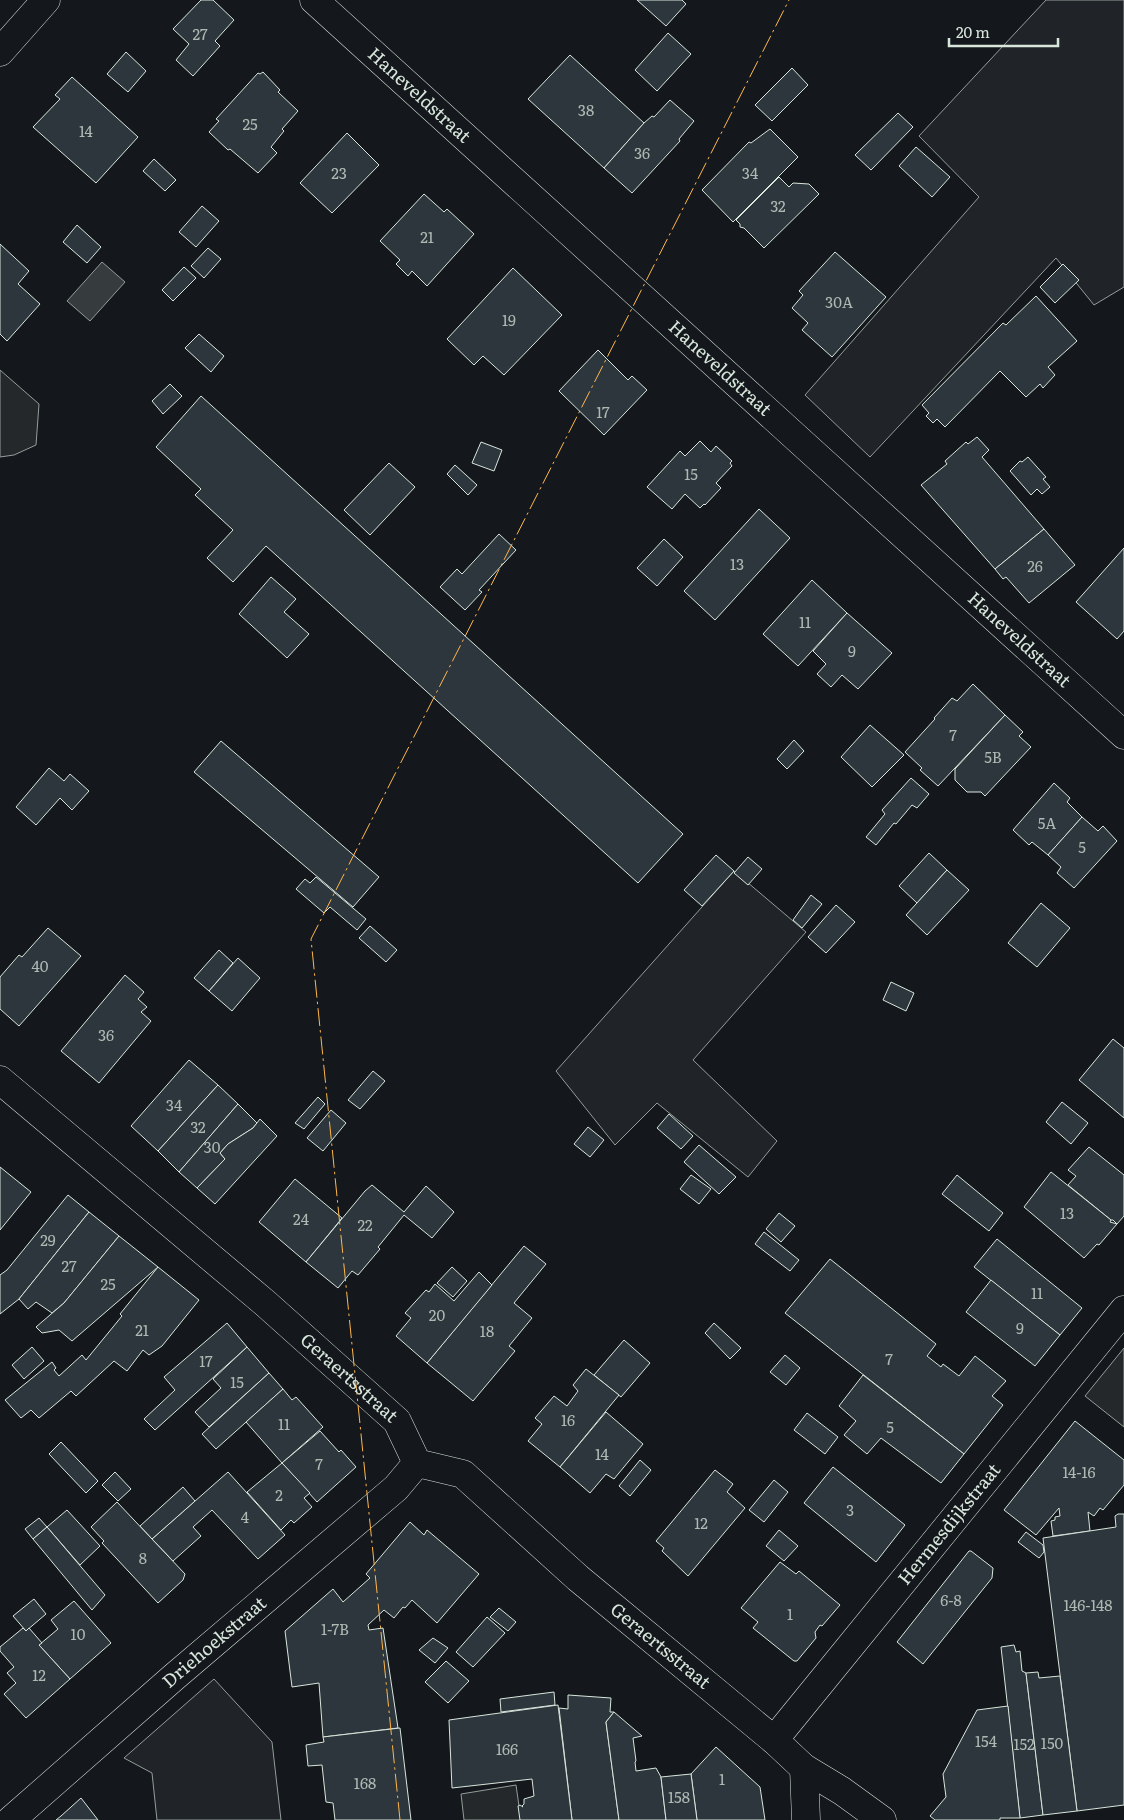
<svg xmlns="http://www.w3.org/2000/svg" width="1124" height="1820" viewBox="0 0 1124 1820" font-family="Literata,serif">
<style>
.green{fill:#202428;stroke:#939e99}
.parking{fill:#24282b;stroke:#939e99}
.water{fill:#363b3e;stroke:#939e99}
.building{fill:#2c363c;stroke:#d8e6dc}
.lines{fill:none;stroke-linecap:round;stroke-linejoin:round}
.street-casing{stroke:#d8e6dc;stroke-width:29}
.street{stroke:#14181c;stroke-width:28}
.power{stroke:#ffb74d;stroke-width:1;stroke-dasharray:18 4 2.5 4;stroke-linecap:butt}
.labels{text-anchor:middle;stroke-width:4;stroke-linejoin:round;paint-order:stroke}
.number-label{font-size:15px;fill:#adbab4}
.street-label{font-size:18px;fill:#d8e6dc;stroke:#14181c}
</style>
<rect width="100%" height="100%" fill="#14181c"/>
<g class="green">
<polygon points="1046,0 1124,0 1124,287 1094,305 1056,258 870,457 805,395 979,197 919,136"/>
<polygon points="734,871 806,932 693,1060 777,1141 748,1177 657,1103 615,1145 556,1071"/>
<polygon points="214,1679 272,1742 281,1820 157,1820 152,1773 124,1758"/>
</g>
<g class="parking">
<polygon points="0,370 39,404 36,445 14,455 0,457"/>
<polygon points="1124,1348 1124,1427 1085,1396"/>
<polygon points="516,1785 521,1820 464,1820 461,1794"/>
</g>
<polygon class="water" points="102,262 125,282 90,321 67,301"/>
<g class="building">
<polygon points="201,0 213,0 234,20 215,41 220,46 193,76 176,60 189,44 173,29"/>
<polygon points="637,0 682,0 686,4 666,26"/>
<polygon points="668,33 691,54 657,91 635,70"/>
<polygon points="126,52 146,71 128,92 107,74"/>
<polygon points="570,55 644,123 604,168 528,99"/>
<polygon points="792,68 808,85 772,121 755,105"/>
<polygon points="263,72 280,90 278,92 298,111 282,129 284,131 271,147 277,153 258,173 230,149 228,150 209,132 219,121 216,119 258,73 260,74"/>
<polygon points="72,77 138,137 96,183 33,127 60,99 55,95"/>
<polygon points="670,100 694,121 679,139 680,141 632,193 604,168 644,123 652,116 654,117"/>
<polygon points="898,113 913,127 871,170 855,155"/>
<polygon points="770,129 798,157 733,222 702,190 749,142 751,143"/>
<polygon points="347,133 379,165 332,213 300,183"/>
<polygon points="916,147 950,177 932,197 899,166"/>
<polygon points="154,159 176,180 165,191 143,171"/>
<polygon points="779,177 789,187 793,183 809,184 819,194 764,248 744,228 740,227 740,224 736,220"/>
<polygon points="424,194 444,212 447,209 474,234 427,286 412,271 408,276 396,264 400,260 380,241"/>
<polygon points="202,206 219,221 196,247 179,232"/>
<polygon points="77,225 101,247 87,263 63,242"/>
<polygon points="0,244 29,271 18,284 40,304 7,341 0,334"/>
<polygon points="208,248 221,259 204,278 191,266"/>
<polygon points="835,252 886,297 832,357 802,330 808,323 792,308 803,295 799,291"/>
<polygon points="1063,264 1079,280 1055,303 1040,287"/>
<polygon points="184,267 196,278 173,301 162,290"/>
<polygon points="513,268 562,315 504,375 483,356 474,365 447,339"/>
<polygon points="1036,296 1077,341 1048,367 1055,375 1043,388 1040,384 1026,397 1000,371 945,427 937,419 933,423 926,416 929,413 922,405 1003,323 1006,325"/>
<polygon points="199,334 224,356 211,372 185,348"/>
<polygon points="598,350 628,380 632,376 647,390 604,435 559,391"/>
<polygon points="170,384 182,396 163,414 152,401"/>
<polygon points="201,396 683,834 638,883 266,546 233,582 207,558 233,530 195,495 201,489 156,447"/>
<polygon points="977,437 989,450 982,457 1044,529 995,569 921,485 947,464 945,461 966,442 968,444"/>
<polygon points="700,441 711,452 716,446 732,461 730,463 732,466 716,483 721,488 705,505 704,504 700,508 685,494 672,509 647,487 680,451 685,456"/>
<polygon points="481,442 502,450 494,471 472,463"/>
<polygon points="1028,457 1046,477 1043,479 1050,487 1042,494 1037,489 1031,495 1010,471 1020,461 1022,462"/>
<polygon points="389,463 415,487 370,535 344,510"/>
<polygon points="455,465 477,485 468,495 447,474"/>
<polygon points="759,509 790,538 715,620 684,591"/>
<polygon points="1044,529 1075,565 1029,603 1006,577 1003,579 995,569"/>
<polygon points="499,534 516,550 479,590 482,592 465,610 440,587 457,569 462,574"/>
<polygon points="664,539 683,557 657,586 637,568"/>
<polygon points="1124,548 1124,631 1117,639 1076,602"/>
<polygon points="271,577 296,599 284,612 309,634 287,658 239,614"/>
<polygon points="812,580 847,613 798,666 763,634"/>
<polygon points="847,613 892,653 858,689 842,675 831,687 817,674 826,664 813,651"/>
<polygon points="973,684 1005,715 938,786 920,770 922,768 905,752 935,719 934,718 952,698 957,701"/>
<polygon points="1005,715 1023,732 1019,736 1031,747 985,796 981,792 967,792 955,780 955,769"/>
<polygon points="870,725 904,755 872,787 841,757"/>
<polygon points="794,740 804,751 787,769 777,759"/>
<polygon points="221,741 379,877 353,907 194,772"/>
<polygon points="49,768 64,781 70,774 89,791 72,810 60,798 36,825 16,807"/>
<polygon points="911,778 929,794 917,808 912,805 896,824 894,823 876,845 866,837 885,814 882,810"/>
<polygon points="1054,783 1070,798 1067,802 1082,817 1048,855 1032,842 1029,845 1013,830"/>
<polygon points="1082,817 1098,831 1103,826 1117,841 1074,888 1057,873 1061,867 1048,855"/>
<polygon points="929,853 947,870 917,903 899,886"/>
<polygon points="716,855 734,871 702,906 684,890"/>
<polygon points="748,857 762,869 748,885 734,873"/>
<polygon points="947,870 969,890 927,935 906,915"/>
<polygon points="316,877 366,919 357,930 330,907 324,913 296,889 305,879 310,883"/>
<polygon points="811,895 822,904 802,928 793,920"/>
<polygon points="1041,903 1070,928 1037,967 1008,943"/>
<polygon points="836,905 855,922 826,953 808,937"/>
<polygon points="370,926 397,950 386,962 359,938"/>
<polygon points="48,928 81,956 19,1026 0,1009 0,977 19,955 22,957"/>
<polygon points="219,950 233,963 209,991 194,978"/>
<polygon points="238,958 260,978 232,1011 209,991"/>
<polygon points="125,975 144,992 138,999 147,1007 141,1012 151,1021 99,1083 61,1051"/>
<polygon points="891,982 914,993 906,1011 883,1000"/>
<polygon points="1113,1039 1124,1048 1124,1118 1079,1080"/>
<polygon points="189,1060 218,1085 158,1151 131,1126"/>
<polygon points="373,1071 385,1081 360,1109 348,1100"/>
<polygon points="218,1085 238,1104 179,1172 158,1151"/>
<polygon points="318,1097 325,1104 304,1129 295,1123"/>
<polygon points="1062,1102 1088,1123 1071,1144 1046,1122"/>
<polygon points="238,1104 257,1123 253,1128 228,1144 220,1153 225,1159 197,1188 179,1172"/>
<polygon points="331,1110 346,1123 323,1151 307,1138"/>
<polygon points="669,1114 693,1136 681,1149 657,1128"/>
<polygon points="260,1119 277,1136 215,1204 197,1188 225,1159 220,1153 228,1144 253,1128"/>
<polygon points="588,1127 604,1140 590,1157 574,1144"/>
<polygon points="699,1145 736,1177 719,1194 684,1162"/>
<polygon points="1089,1147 1124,1175 1124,1216 1117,1224 1113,1220 1111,1220 1068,1185 1076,1176 1068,1170"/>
<polygon points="0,1167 31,1192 0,1230"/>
<polygon points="1051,1172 1111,1220 1110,1222 1117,1224 1099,1245 1097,1244 1084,1258 1024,1207"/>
<polygon points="691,1175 711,1189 699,1204 680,1189"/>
<polygon points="957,1175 1003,1213 989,1231 942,1194"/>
<polygon points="295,1179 342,1218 306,1262 259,1222"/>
<polygon points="372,1185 404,1212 426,1186 454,1212 432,1238 404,1215 378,1247 380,1249 358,1275 352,1271 338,1288 306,1262 365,1191"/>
<polygon points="68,1195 89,1212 19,1299 0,1314 0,1275 7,1270"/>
<polygon points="89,1212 119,1236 64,1303 52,1313 36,1302 28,1309 19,1299"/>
<polygon points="779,1213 795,1226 781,1242 766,1229"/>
<polygon points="764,1232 799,1260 790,1271 755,1244"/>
<polygon points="119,1236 158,1267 72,1341 59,1330 42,1333 36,1327 64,1303"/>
<polygon points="997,1239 1082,1308 1060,1335 974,1267"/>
<polygon points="524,1246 546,1264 514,1303 532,1318 509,1346 515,1351 473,1401 427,1363"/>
<polygon points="830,1259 936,1344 927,1356 941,1367 943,1364 959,1376 975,1356 1006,1381 992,1396 1003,1405 964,1454 785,1313"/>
<polygon points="158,1267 199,1300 162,1346 149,1355 143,1350 127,1371 114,1361 76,1396 71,1391 39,1418 31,1410 21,1418 5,1400 52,1362 56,1368 54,1370 59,1376 82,1355 86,1360 122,1316 120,1314"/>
<polygon points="452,1267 467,1281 453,1297 437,1283"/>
<polygon points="479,1272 492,1285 427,1363 396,1336 411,1318 405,1313 426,1290 429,1292 435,1284 454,1301"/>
<polygon points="991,1280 1060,1335 1035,1366 966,1312"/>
<polygon points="227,1323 247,1347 155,1430 144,1419 175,1390 164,1377"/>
<polygon points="714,1323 741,1348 730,1359 705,1333"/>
<polygon points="624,1340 650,1363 621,1397 594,1375"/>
<polygon points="32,1347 44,1361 24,1379 12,1365"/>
<polygon points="247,1347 269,1373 209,1427 195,1412 221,1388 213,1379"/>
<polygon points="785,1355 800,1368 786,1385 770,1372"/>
<polygon points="586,1369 619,1395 560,1467 528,1441 542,1424 535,1418 554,1396 567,1406 578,1391 573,1385"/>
<polygon points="269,1373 283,1389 216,1449 202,1434"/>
<polygon points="863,1375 964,1454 941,1483 881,1438 867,1454 844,1435 856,1421 839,1406"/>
<polygon points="283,1389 292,1400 296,1397 323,1427 282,1463 246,1422"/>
<polygon points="606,1412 643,1444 614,1479 606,1474 590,1493 560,1467"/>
<polygon points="807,1413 838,1437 825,1454 794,1430"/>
<polygon points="1075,1421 1124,1460 1124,1485 1103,1510 1100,1508 1094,1516 1088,1512 1090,1531 1053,1536 1051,1521 1055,1520 1055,1517 1060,1516 1059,1508 1036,1535 1004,1510"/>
<polygon points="320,1431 339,1452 341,1450 356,1467 317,1502 282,1463"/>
<polygon points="61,1442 98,1481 86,1493 49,1454"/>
<polygon points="640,1460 651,1470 630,1496 619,1486"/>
<polygon points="282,1463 310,1493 304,1498 312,1507 294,1523 291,1520 281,1530 247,1492"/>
<polygon points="833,1467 905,1525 876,1562 804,1503"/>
<polygon points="715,1470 733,1484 727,1492 745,1508 688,1576 662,1551 664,1548 656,1541"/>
<polygon points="115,1472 131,1489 118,1501 102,1485"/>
<polygon points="228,1472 285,1535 258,1559 212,1510 193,1527 201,1536 173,1561 152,1539"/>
<polygon points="774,1480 788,1492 764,1522 749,1510"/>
<polygon points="183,1487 195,1501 152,1539 140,1526"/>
<polygon points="117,1502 185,1574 183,1580 158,1603 102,1543 104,1541 91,1527"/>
<polygon points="67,1510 100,1546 80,1565 47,1527"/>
<polygon points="1118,1514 1124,1514 1124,1805 1077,1811 1043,1538 1116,1527 1115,1516"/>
<polygon points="39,1518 47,1527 33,1539 25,1529"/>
<polygon points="410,1522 424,1535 427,1530 479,1574 437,1623 412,1600 405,1608 403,1607 394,1618 384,1610 368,1625 369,1630 383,1628 398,1728 323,1737 319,1683 292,1687 285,1631 333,1589 343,1602 370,1578 366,1574"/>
<polygon points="47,1527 105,1595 92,1610 33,1539"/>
<polygon points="779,1530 798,1546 784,1561 766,1546"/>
<polygon points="1026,1532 1043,1545 1044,1552 1039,1558 1018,1542"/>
<polygon points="969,1551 971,1551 993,1568 992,1578 923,1664 897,1642"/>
<polygon points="780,1562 796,1574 799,1571 840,1605 822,1626 820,1625 815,1632 816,1638 797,1661 794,1661 753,1628 758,1622 741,1608"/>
<polygon points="34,1599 46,1614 26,1631 13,1616"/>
<polygon points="74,1601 111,1643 70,1679 39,1645 58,1629 51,1620"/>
<polygon points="499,1608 516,1622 508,1631 490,1617"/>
<polygon points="487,1617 505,1633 473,1667 456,1652"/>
<polygon points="23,1628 26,1631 29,1628 42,1643 39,1645 70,1679 26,1718 4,1694 16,1683 7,1673 14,1667 0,1651 0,1647"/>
<polygon points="433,1638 448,1648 435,1663 419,1650"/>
<polygon points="1014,1645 1016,1652 1020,1651 1022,1671 1026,1673 1043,1815 1020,1818 1001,1647"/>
<polygon points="446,1661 469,1681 448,1703 425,1682"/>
<polygon points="1038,1672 1039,1678 1060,1676 1077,1811 1043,1815 1026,1673"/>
<polygon points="554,1692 555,1705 501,1712 500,1699"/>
<polygon points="568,1695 611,1698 610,1712 614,1712 606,1722 619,1820 572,1820 559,1708 568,1709"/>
<polygon points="558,1705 572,1820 520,1820 518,1806 520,1805 523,1807 522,1806 524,1804 524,1799 534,1796 532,1779 452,1788 449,1720"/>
<polygon points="1008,1706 1020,1818 1000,1818 1000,1820 935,1820 930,1816 946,1797 943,1774 977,1710"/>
<polygon points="614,1712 642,1736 633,1738 636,1761 635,1762 636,1771 656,1768 661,1777 666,1820 619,1820 606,1722"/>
<polygon points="400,1728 411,1820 335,1820 333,1803 326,1802 322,1765 308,1766 306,1745 324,1742 323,1737"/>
<polygon points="716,1747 760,1787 765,1820 697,1820 691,1774"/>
<polygon points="691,1774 697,1820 666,1820 661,1777"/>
<polygon points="81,1798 98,1820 56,1820 61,1816"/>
</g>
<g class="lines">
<defs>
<g id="street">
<path id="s1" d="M314,0L1124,735"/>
<polyline points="0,52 46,0"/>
<path id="s2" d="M0,1080L265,1303L397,1421L417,1463L463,1474L578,1578L774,1740L804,1768L842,1791L882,1820"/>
<path id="s3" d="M774,1740L1124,1310"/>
<polyline points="804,1768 806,1820"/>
<path id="s4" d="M11,1820L174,1677L396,1488L417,1463"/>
</g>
</defs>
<use href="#street" class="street-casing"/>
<use href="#street" class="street"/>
<polyline class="power" points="400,1820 311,939 789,0"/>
</g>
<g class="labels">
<g class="number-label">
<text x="200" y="40">27</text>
<text x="586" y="116">38</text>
<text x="250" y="130">25</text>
<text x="86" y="137">14</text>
<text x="642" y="159">36</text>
<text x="339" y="179">23</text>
<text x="750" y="179">34</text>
<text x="778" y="212">32</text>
<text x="427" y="243">21</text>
<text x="839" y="308">30A</text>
<text x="509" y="326">19</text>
<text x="603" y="418">17</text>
<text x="691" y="480">15</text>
<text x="737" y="570">13</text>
<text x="1035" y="572">26</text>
<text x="805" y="628">11</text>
<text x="852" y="657">9</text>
<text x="953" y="741">7</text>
<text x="993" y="763">5B</text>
<text x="1047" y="829">5A</text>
<text x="1082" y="853">5</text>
<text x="40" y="972">40</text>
<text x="106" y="1041">36</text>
<text x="174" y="1111">34</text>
<text x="198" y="1133">32</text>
<text x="212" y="1153">30</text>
<text x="1067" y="1219">13</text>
<text x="301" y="1225">24</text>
<text x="365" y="1231">22</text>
<text x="48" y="1246">29</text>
<text x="69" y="1272">27</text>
<text x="108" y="1290">25</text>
<text x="1037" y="1299">11</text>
<text x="437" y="1321">20</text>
<text x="1020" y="1334">9</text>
<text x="142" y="1336">21</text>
<text x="487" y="1337">18</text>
<text x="889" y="1365">7</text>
<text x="206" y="1367">17</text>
<text x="237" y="1388">15</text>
<text x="568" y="1426">16</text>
<text x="284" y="1430">11</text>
<text x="890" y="1433">5</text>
<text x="602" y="1460">14</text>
<text x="319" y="1470">7</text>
<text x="1079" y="1478">14-16</text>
<text x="279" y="1501">2</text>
<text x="850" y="1516">3</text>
<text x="245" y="1523">4</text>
<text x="701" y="1529">12</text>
<text x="143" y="1564">8</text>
<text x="951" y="1606">6-8</text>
<text x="1088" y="1611">146-148</text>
<text x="790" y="1620">1</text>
<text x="335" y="1635">1-7B</text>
<text x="78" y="1640">10</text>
<text x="39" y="1681">12</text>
<text x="986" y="1747">154</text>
<text x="1052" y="1749">150</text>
<text x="1024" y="1750">152</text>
<text x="507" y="1755">166</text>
<text x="722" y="1785">1</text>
<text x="365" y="1789">168</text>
<text x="679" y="1803">158</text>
</g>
<g class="street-label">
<text dy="6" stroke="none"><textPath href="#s1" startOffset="142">Haneveldstraat</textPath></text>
<text dy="6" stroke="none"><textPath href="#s1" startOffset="548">Haneveldstraat</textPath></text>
<text dy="6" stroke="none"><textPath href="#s1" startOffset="952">Haneveldstraat</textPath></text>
<text dy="6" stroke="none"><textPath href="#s2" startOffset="459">Geraertsstraat</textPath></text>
<text dy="6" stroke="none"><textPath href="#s3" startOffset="278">Hermesdijkstraat</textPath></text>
<text dy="6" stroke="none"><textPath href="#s4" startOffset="270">Driehoekstraat</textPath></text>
<text dy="6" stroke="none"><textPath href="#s2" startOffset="879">Geraertsstraat</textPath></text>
</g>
</g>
<path d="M949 38v8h109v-8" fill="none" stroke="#d8e6dc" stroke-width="2.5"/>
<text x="956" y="38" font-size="15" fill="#d8e6dc" stroke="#14181c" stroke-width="4" paint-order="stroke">20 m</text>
</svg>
